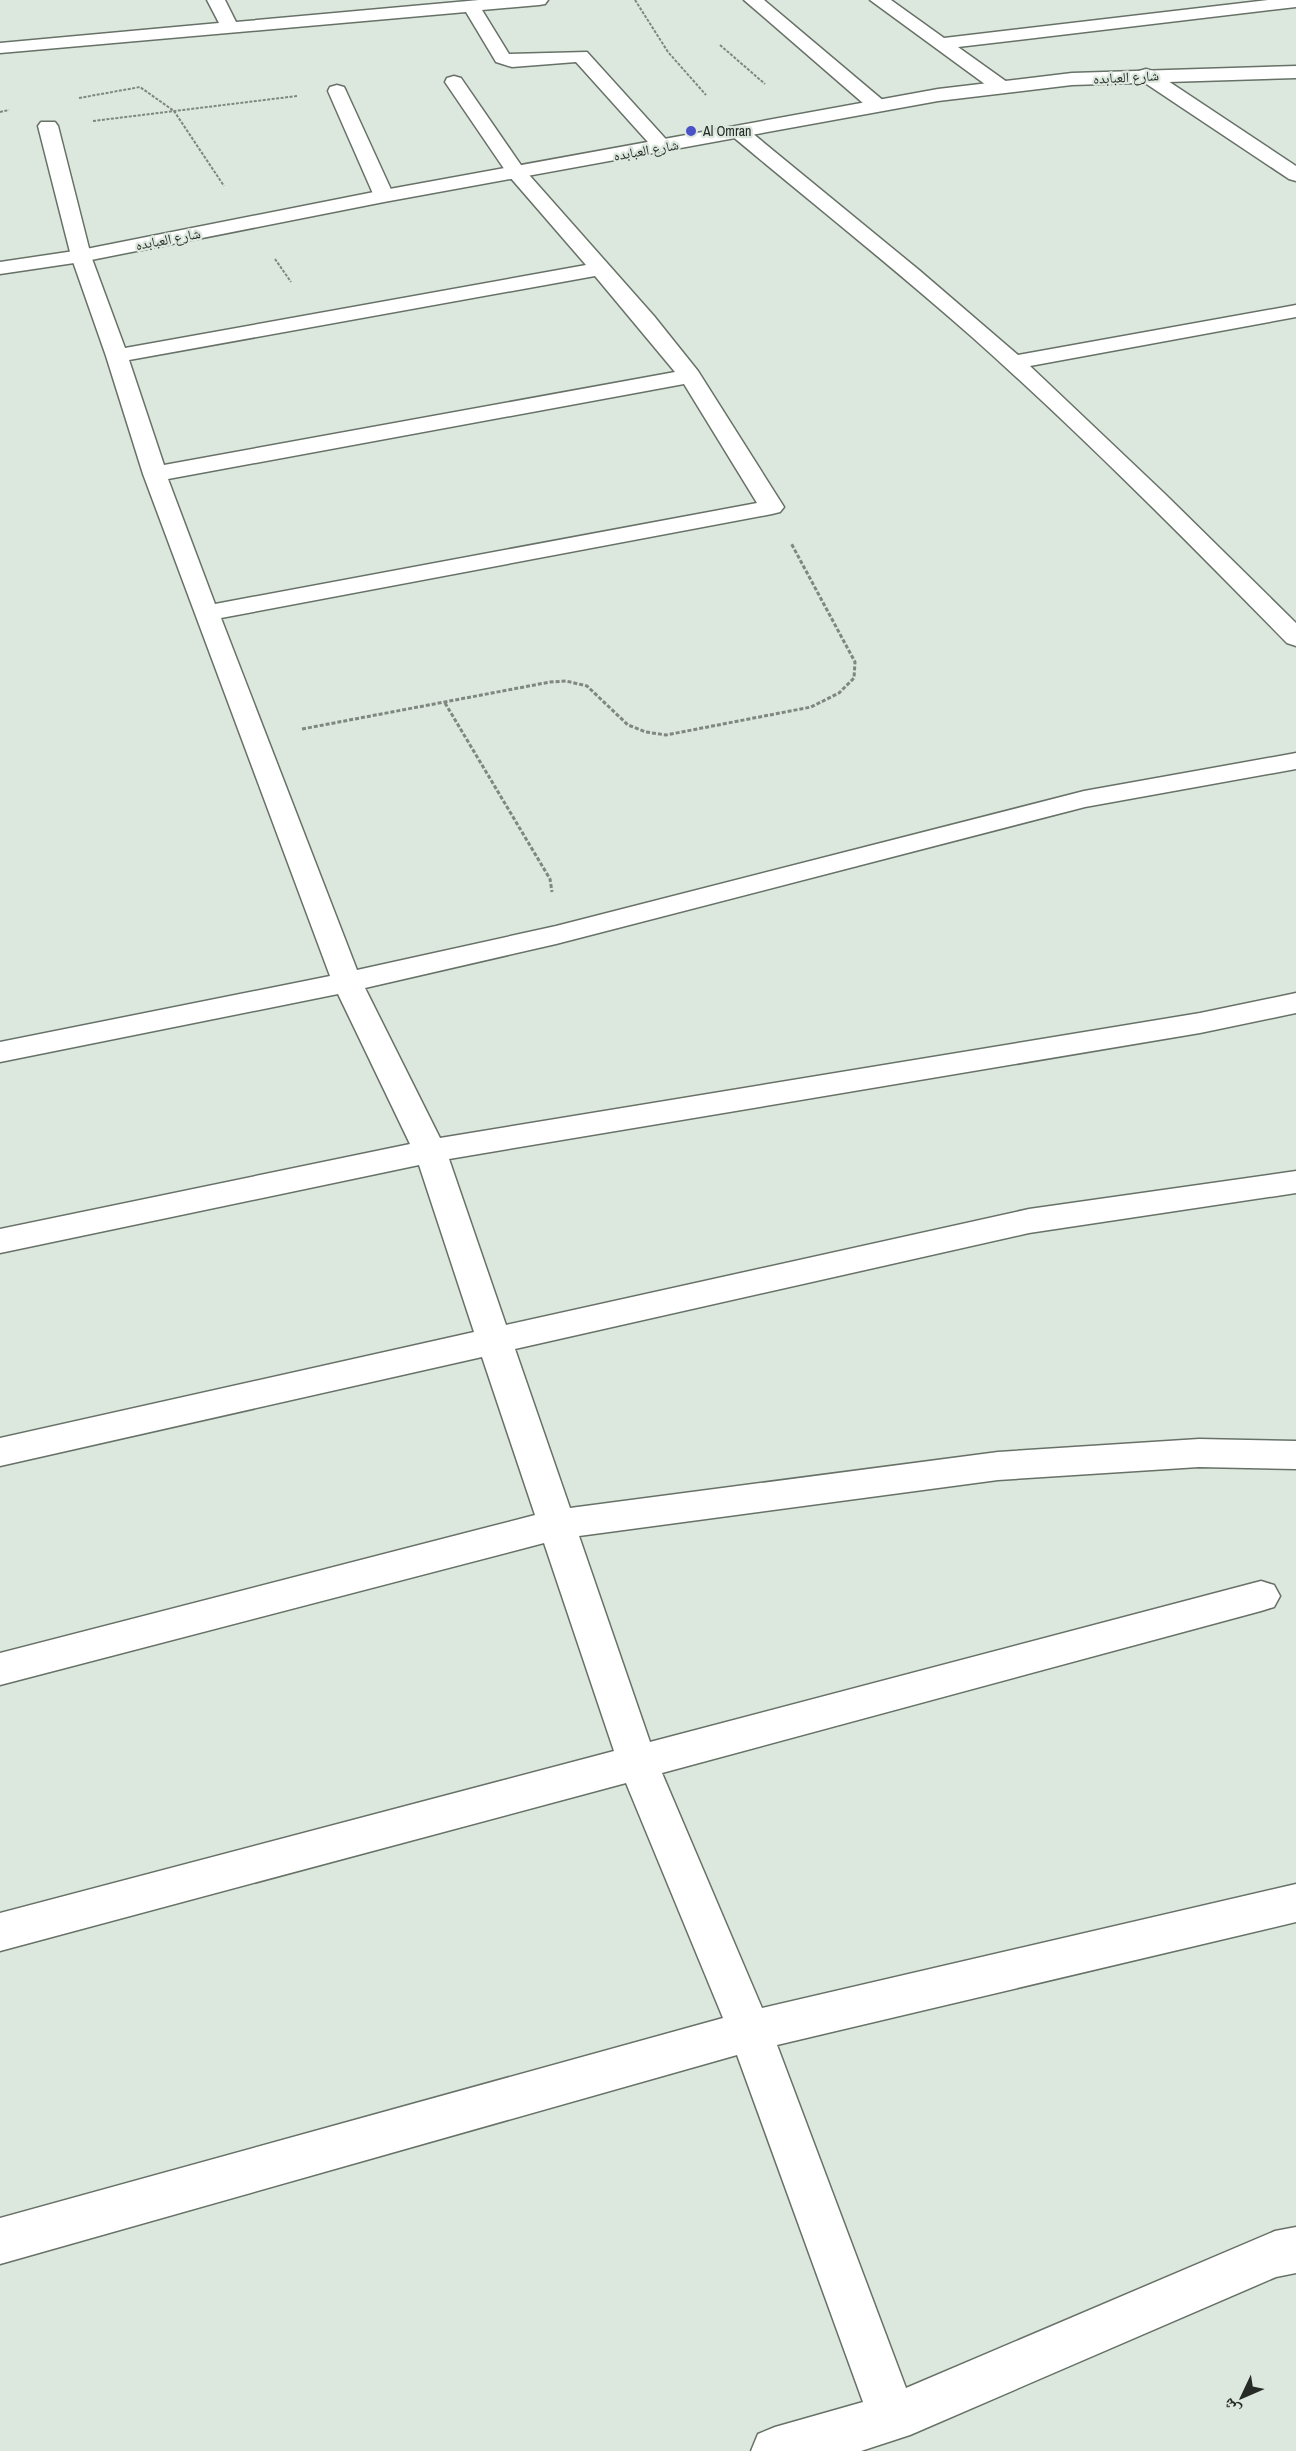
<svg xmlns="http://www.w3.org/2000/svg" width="1296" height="2451" viewBox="0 0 1296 2451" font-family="'Archivo Narrow','Noto Naskh Arabic',sans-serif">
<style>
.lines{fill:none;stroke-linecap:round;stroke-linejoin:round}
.street-casing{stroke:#677167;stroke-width:3}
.secondary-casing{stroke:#677167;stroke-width:3}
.path-far1{stroke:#7f8780;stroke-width:2;stroke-dasharray:3 1.5;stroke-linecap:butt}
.path{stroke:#7f8780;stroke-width:3;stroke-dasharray:4 2;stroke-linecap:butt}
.street{fill:#fff;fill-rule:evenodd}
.secondary{fill:#fff;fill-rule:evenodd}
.poi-dot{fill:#4b51c6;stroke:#dce8dd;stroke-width:2}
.labels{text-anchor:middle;stroke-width:4.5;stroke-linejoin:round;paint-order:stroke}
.far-street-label{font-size:14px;fill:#262b27;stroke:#dce8dd}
.far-poi-label{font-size:14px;fill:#262b27;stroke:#dce8dd;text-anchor:start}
</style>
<rect width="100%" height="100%" fill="#dce8dd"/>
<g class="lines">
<defs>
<g id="street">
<polygon points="207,0 225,0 236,22 479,0 548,0 545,4 539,5 482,10 509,54 587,52 673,147 670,151 656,151 576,62 512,67 496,62 466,12 0,53 0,43 219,23"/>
<polygon points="744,0 764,0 885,102 887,106 885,110 871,110"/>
<polygon points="870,0 891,0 944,38 1268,0 1296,0 1296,7 958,47 1007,82 1009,86 1007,90 993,90"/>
<polygon points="1146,69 1153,71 1296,166 1296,181 1289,179 1139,79 1137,75 1139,71"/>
<path d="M454,76L461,78L523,168L654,316L698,371L784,507L780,512L772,514L221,618L357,970L556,926L1084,791L1296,753V769L1085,807L556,944L365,988L440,1138L1200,1013L1296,993V1013L1200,1033L449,1159L506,1325L1029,1209L1296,1171V1193L1029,1233L515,1349L570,1508L998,1452L1199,1439L1296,1441V1469L1199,1467L998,1480L579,1536L650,1742L1261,1581L1274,1585L1280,1596L1274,1607L1261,1611L662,1773L762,2008L1296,1884V1922L777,2045L906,2388L1275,2231L1296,2227V2273L1276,2277L910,2435L861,2451H751L758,2434L775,2427L863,2402L737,2055L0,2264V2218L723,2018L626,1783L0,1951V1913L614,1751L544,1543L0,1685V1653L535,1515L482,1357L0,1466V1438L474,1332L419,1165L0,1253V1229L410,1144L338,994L0,1062V1042L330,976L143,474L106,356L71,256L38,126L41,122H55L58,126L91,256L125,348L586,265L509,176L445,82L447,78ZM595,276L675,372L164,465L129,360ZM684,384L757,503L215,604L168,479Z"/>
<polygon points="337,85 344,87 346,91 394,196 391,200 377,200 374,196 328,91 330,87"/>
<path d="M739,126L746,128L919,270L1018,355L1296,305V317L1030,366L1165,494L1296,623V646L1287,643C1185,539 1081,434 972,337C894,268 812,203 732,136L729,132L732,128Z"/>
</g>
<polygon id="secondary" points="1296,66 1296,78 1072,85 938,101 384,202 81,262 0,274 0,262 81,250 384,190 938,89 1072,73"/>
</defs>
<use href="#street" class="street-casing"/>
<use href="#secondary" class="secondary-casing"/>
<g class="path-far1">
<polyline points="635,0 668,52 706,95"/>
<polyline points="720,45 765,84"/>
<polyline points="79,98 140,87 174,111 224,186"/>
<polyline points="0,112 9,110"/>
<polyline points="93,121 297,96"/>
<polyline points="275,259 291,282"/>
</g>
<g class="path">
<polyline points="445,703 550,879 552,892"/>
<polyline points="302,729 550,682 566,681 587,686 628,725 646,732 666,735 811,707 839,693 854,678 855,662 791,543"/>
</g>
<use href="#street" class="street"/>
<use href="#secondary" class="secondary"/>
</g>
<circle class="poi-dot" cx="691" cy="131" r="6"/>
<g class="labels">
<g class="far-street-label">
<text transform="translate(1126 77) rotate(-3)" y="5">شارع العبابده</text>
<text transform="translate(646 150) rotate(-10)" y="5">شارع العبابده</text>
<text transform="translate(168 239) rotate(-11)" y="5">شارع العبابده</text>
</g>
<g class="far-poi-label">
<text x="703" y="136">Al Omran</text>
</g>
</g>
<g transform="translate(1242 2397) rotate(226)" stroke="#dce8dd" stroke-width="4.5" paint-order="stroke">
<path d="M0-4.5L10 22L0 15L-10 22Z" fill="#262b27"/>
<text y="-9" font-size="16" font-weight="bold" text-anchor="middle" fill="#262b27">ش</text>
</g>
</svg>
